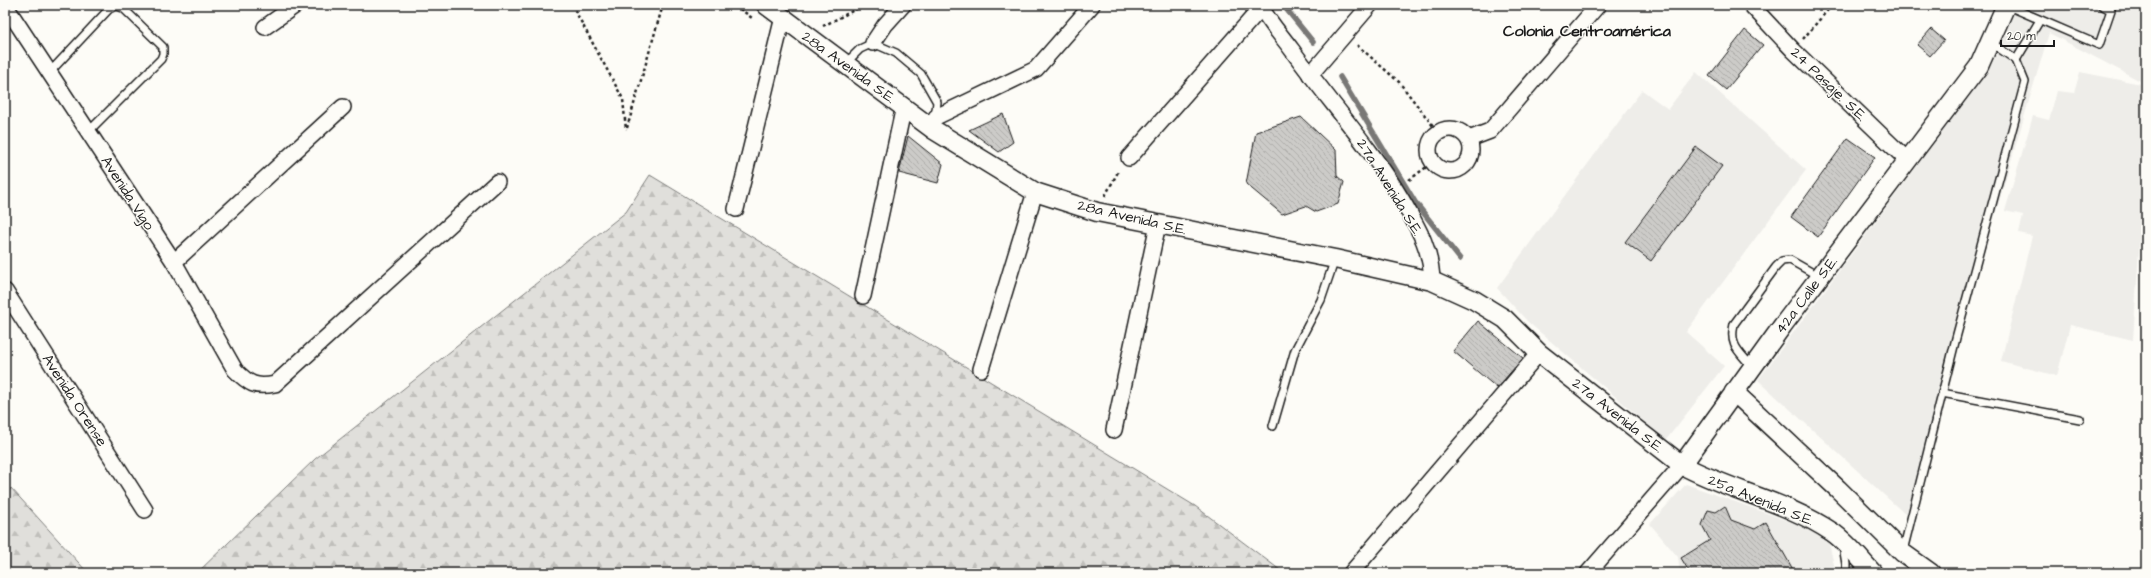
<svg xmlns="http://www.w3.org/2000/svg" width="2151" height="578" viewBox="0 0 2151 578" font-family="'Architects Daughter',sans-serif">
<style>
.built{fill:#eeede9}
.forest{fill:url(#forest-firs);stroke:#7e7e7c}
.lines{fill:none;stroke-linecap:round;stroke-linejoin:round}
.stream{stroke:#797876;stroke-width:5.5}
.building{fill:url(#building-back-hatch);stroke:#1c1c1c}
.service-casing{stroke:#1c1c1c;stroke-width:10}
.minor-casing{stroke:#1c1c1c;stroke-width:18}
.tertiary-casing{stroke:#1c1c1c;stroke-width:21}
.path{stroke:#1c1c1c;stroke-width:2.5;stroke-dasharray:3 3;stroke-linecap:butt}
.service{stroke:#fdfcf7;stroke-width:7}
.minor{stroke:#fdfcf7;stroke-width:15}
.tertiary{stroke:#fdfcf7;stroke-width:18}
.labels{text-anchor:middle;stroke-width:3;stroke-linejoin:round;paint-order:stroke}
.street-label{font-size:15px;fill:#1c1c1c;stroke:#fdfcf7}
.neighbourhood-label{font-size:16px;font-weight:bold;fill:#1c1c1c;stroke:#fdfcf7}
</style>
<defs>
<pattern id="forest-firs" width="22" height="20" patternUnits="userSpaceOnUse"><rect width="22" height="20" fill="#e0dfdb"/><path d="M5 1l3.5 6h-7zM16 11l3.5 6h-7z" fill="#c0bfbb"/></pattern>
<pattern id="building-back-hatch" width="6" height="6" patternUnits="userSpaceOnUse"><rect width="6" height="6" fill="#cccbc8"/><path d="M-1 5l2 2M0 0l6 6M5-1l2 2" fill="none" stroke="#afaeab"/></pattern>
</defs>
<rect width="100%" height="100%" fill="#fdfcf7"/>
<filter id="ink" filterUnits="userSpaceOnUse"><feTurbulence type="fractalNoise" baseFrequency=".025" numOctaves="2"/><feDisplacementMap in="SourceGraphic" scale="8" xChannelSelector="R" yChannelSelector="G"/><feConvolveMatrix kernelMatrix="1 2 1 2 8 2 1 2 1" color-interpolation-filters="sRGB"/></filter>
<g filter="url(#ink)">
<g class="built">
<polygon points="2018,5 2146,5 2146,84 2049,33 1906,515 1758,380 1990,68"/>
<polygon points="1696,72 1806,170 1686,332 1724,366 1666,440 1528,322 1497,288 1642,90 1668,109"/>
<polygon points="2080,72 2146,85 2146,236 2140,235 2133,340 2070,325 2057,376 2001,361 2032,236 2019,233 2023,215 2005,211 2033,116 2049,120 2057,91 2074,93"/>
<polygon points="1686,484 1827,535 1836,573 1680,573 1678,557 1650,524"/>
</g>
<g class="forest">
<polygon points="650,175 1195,506 1284,573 197,573 315,459 626,212"/>
<polygon points="11,488 88,573 5,573 5,498"/>
</g>
<g class="lines">
<g class="stream">
<polyline points="1283,5 1313,42"/>
<polyline points="1340,77 1415,202 1460,259"/>
</g>
</g>
<g class="building">
<polygon points="1931,29 1944,40 1930,56 1917,45"/>
<polygon points="1745,30 1763,45 1726,90 1709,76"/>
<polygon points="1003,114 1013,142 999,152 969,130"/>
<polygon points="1301,117 1336,150 1337,176 1344,182 1338,204 1316,212 1306,206 1282,214 1246,184 1256,132"/>
<polygon points="908,136 943,164 938,183 899,173"/>
<polygon points="1848,138 1875,157 1818,237 1791,217"/>
<polygon points="1696,147 1722,166 1651,261 1625,242"/>
<polygon points="1478,321 1523,358 1497,388 1453,351"/>
<polygon points="1725,506 1731,520 1755,529 1766,522 1795,573 1690,573 1681,558 1710,540 1702,525 1708,510 1716,512"/>
</g>
<g class="lines">
<defs>
<g id="service">
<polyline points="2006,5 2099,45 2111,10 2101,5"/>
<polyline points="2016,60 2040,20"/>
<polyline points="845,64 860,49 873,43 896,53 921,74 937,102 935,118"/>
<polyline points="49,73 109,9 116,6 123,8 163,47 163,54 161,59 88,132"/>
<path d="M1752,367C1739,351 1729,346 1734,324L1776,267L1782,261L1790,260L1820,277"/>
<polyline points="1942,393 2080,419"/>
<polyline points="1273,426 1295,350 1321,300 1335,259"/>
<polyline points="1843,546 1846,564 1846,573"/>
<polyline points="1903,551 1956,338 2025,82 2016,60 1990,42"/>
</g>
<g id="minor">
<path d="M5,5L174,262L235,370C249,384 255,388 275,384L497,182"/>
<path d="M1260,5C1268,21 1281,35 1292,50C1328,100 1370,146 1402,200C1418,228 1431,248 1432,281"/>
<polyline points="1751,5 1793,50 1908,161"/>
<polyline points="265,27 296,5"/>
<polyline points="873,43 885,25 903,5"/>
<polyline points="1310,75 1370,5"/>
<polyline points="936,117 1036,69 1092,5"/>
<circle cx="1450" cy="150" r="21"/>
<polyline points="1469,139 1490,131 1598,5"/>
<polyline points="1129,158 1261,8"/>
<polyline points="736,209 783,17"/>
<polyline points="174,262 343,107"/>
<polyline points="5,291 145,510"/>
<polyline points="863,296 904,106"/>
<polyline points="981,369 1035,192"/>
<polyline points="1114,430 1158,224"/>
<polyline points="1351,573 1539,353"/>
<polyline points="1588,573 1682,465"/>
</g>
<g id="tertiary">
<path d="M766,5L934,130L1035,192L1097,212L1335,259L1432,281L1474,300L1505,319L1539,353L1682,465C1730,491 1786,501 1832,532C1848,543 1860,559 1873,573"/>
<polyline points="1734,392 1838,489 1903,553 1931,573"/>
<polyline points="1682,465 1783,325 1979,66 2006,5"/>
</g>
</defs>
<use href="#service" class="service-casing"/>
<use href="#minor" class="minor-casing"/>
<use href="#tertiary" class="tertiary-casing"/>
<g class="path">
<polyline points="572,5 623,99 626,130"/>
<polyline points="735,5 752,18"/>
<polyline points="603,7 607,5"/>
<polyline points="823,26 864,5"/>
<polyline points="1803,39 1832,5"/>
<polyline points="1357,45 1399,82 1437,131"/>
<polyline points="627,128 663,5"/>
<polyline points="1409,180 1432,163"/>
<polyline points="1105,196 1119,170"/>
</g>
<use href="#service" class="service"/>
<use href="#minor" class="minor"/>
<use href="#tertiary" class="tertiary"/>
</g>
</g>
<g class="labels">
<g class="street-label">
<text transform="translate(849 67) rotate(36)" y="5">28a Avenida S.E.</text>
<text transform="translate(1829 84) rotate(44)" y="5">24 Pasaje. S.E.</text>
<text transform="translate(1390 187) rotate(58)" y="5">27a Avenida S.E.</text>
<text transform="translate(128 193) rotate(57)" y="5">Avenida Vigo</text>
<text transform="translate(1132 217) rotate(13)" y="5">28a Avenida S.E.</text>
<text transform="translate(1806 295) rotate(-53)" y="5">42a Calle S.E.</text>
<text transform="translate(75 400) rotate(57)" y="5">Avenida Orense</text>
<text transform="translate(1618 415) rotate(38)" y="5">27a Avenida S.E.</text>
<text transform="translate(1761 500) rotate(22)" y="5">25a Avenida S.E.</text>
</g>
<g class="neighbourhood-label">
<text x="1587" y="36">Colonia Centroamérica</text>
</g>
</g>
<rect width="2151" height="578" fill="none" stroke="#fdfcf7" stroke-width="20"/>
<rect x="10" y="10" width="2131" height="558" fill="none" stroke="#1c1c1c" stroke-width="1.5" filter="url(#ink)"/>
<path d="M2001 40v6h53v-6" fill="none" stroke="#1c1c1c" stroke-width="2"/>
<text x="2007" y="40" font-size="12" fill="#1c1c1c" stroke="#fdfcf7" stroke-width="3" paint-order="stroke">20 m</text>
</svg>
